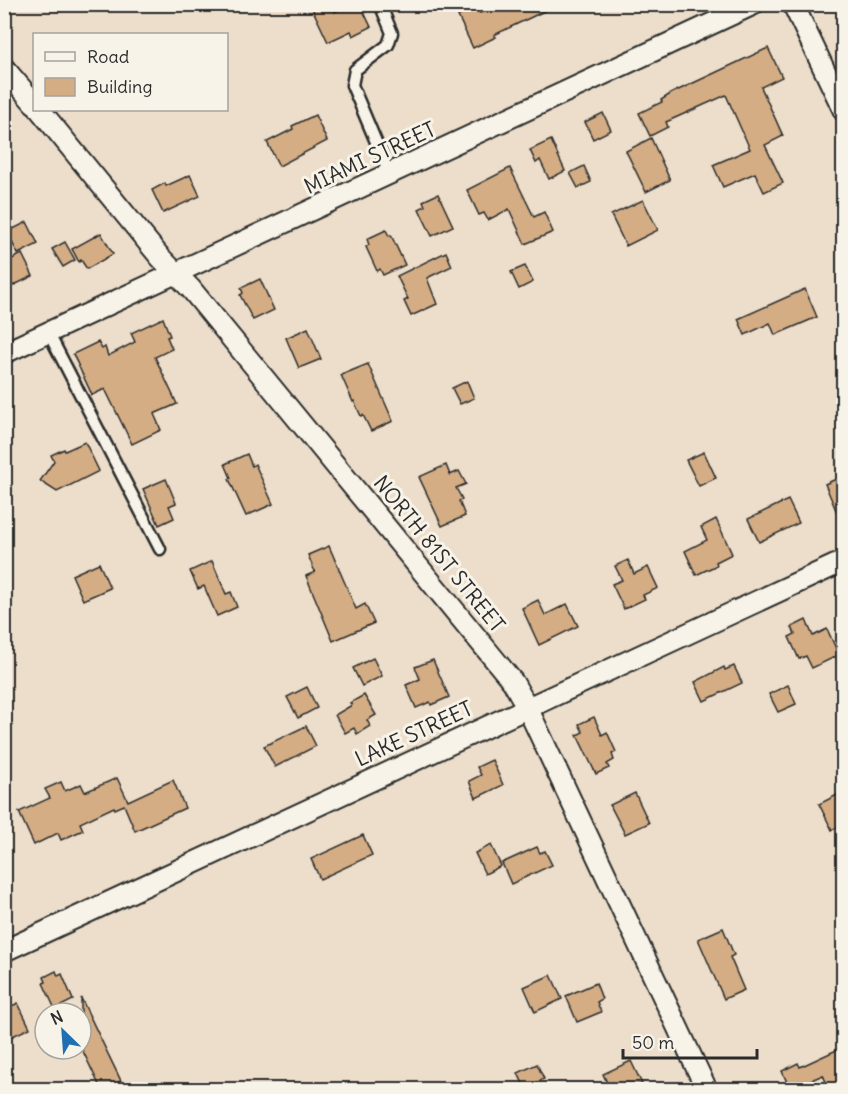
<svg xmlns="http://www.w3.org/2000/svg" width="848" height="1094" viewBox="0 0 848 1094" font-family="Delius,sans-serif">
<style>
.building{fill:#d4ad85;stroke:#2b2b2b;stroke-width:1.5}
.lines{fill:none;stroke-linecap:round;stroke-linejoin:round}
.lane-casing{stroke:#2b2b2b;stroke-width:15}
.street-casing{stroke:#2b2b2b;stroke-width:24}
.lane{stroke:#f7f3e8;stroke-width:10}
.street{stroke:#f7f3e8;stroke-width:20}
.labels{text-anchor:middle;stroke-width:6;stroke-linejoin:round;paint-order:stroke}
.street-label{font-size:21px;fill:#2b2b2b;stroke:#f7f3e8}
</style>
<rect width="100%" height="100%" fill="#ecdeca"/>
<filter id="ink" filterUnits="userSpaceOnUse"><feTurbulence type="fractalNoise" baseFrequency=".0167" numOctaves="2"/><feDisplacementMap in="SourceGraphic" scale="12" xChannelSelector="R" yChannelSelector="G"/><feConvolveMatrix kernelMatrix="1 2 1 2 8 2 1 2 1" color-interpolation-filters="sRGB"/></filter>
<g filter="url(#ink)">
<g class="building">
<polygon points="310,4 331,4 335,12 351,4 360,4 371,27 353,36 351,31 328,42"/>
<polygon points="499,4 559,4 494,35 496,37 473,48 458,16 477,7 480,13"/>
<polygon points="768,48 782,77 761,87 783,136 765,145 783,183 764,192 755,173 723,187 713,165 750,149 726,95 666,122 668,127 650,136 639,113 662,102 661,100 672,93"/>
<polygon points="603,113 611,130 593,139 585,122"/>
<polygon points="315,115 327,141 279,166 267,142 293,129 292,126"/>
<polygon points="651,138 670,180 646,192 626,151"/>
<polygon points="551,140 565,171 549,179 540,160 536,163 530,150"/>
<polygon points="584,166 591,182 578,188 570,173"/>
<polygon points="510,168 534,217 544,212 553,232 525,244 509,209 488,220 484,213 479,215 467,190"/>
<polygon points="190,175 200,196 163,213 152,190 165,183 166,186"/>
<polygon points="438,194 453,226 432,236 419,209 425,206 423,201"/>
<polygon points="643,200 658,230 626,246 611,215"/>
<polygon points="27,222 38,244 18,254 7,232"/>
<polygon points="386,230 389,236 391,235 405,265 383,275 380,269 377,271 366,247 369,245 367,239"/>
<polygon points="101,233 113,254 87,269 81,260 79,262 72,249"/>
<polygon points="65,242 75,260 63,267 52,249"/>
<polygon points="446,252 452,266 427,278 437,304 411,316 404,301 408,299 397,276"/>
<polygon points="22,254 33,276 4,290 4,263"/>
<polygon points="525,266 533,282 519,289 511,272"/>
<polygon points="260,279 274,310 253,320 240,295 243,293 241,288"/>
<polygon points="805,289 817,317 775,335 770,323 745,335 738,319"/>
<polygon points="163,318 170,336 167,337 172,349 155,357 177,404 154,414 161,430 132,444 105,389 92,395 73,354 98,342 102,349 105,347 108,356 135,342 131,333"/>
<polygon points="308,328 321,359 299,368 286,338"/>
<polygon points="368,364 393,421 371,431 363,415 361,416 354,401 353,402 341,375"/>
<polygon points="467,381 474,398 460,404 452,388"/>
<polygon points="85,442 99,471 57,492 40,481 54,461 51,455 64,449 65,451"/>
<polygon points="704,452 716,478 699,486 686,460"/>
<polygon points="247,454 252,466 255,464 273,504 246,516 229,479 231,478 225,464"/>
<polygon points="446,465 450,475 459,471 466,484 456,488 462,499 459,501 465,516 442,526 419,477"/>
<polygon points="843,476 843,527 825,484"/>
<polygon points="166,479 176,503 169,506 174,518 159,525 143,489"/>
<polygon points="788,500 799,523 759,542 748,519"/>
<polygon points="716,519 732,554 716,562 717,565 696,575 685,551 707,540 701,527"/>
<polygon points="329,546 356,609 365,604 374,623 333,641 306,576 315,572 308,555"/>
<polygon points="628,560 634,574 648,567 658,588 643,595 645,599 624,609 612,584 622,580 615,566"/>
<polygon points="212,561 226,594 231,592 237,607 217,616 204,586 198,589 190,571"/>
<polygon points="99,563 110,588 83,600 72,575"/>
<polygon points="538,600 545,615 567,604 578,626 539,645 522,608"/>
<polygon points="806,620 813,636 827,629 839,655 812,668 806,656 799,659 789,637 795,634 792,627"/>
<polygon points="373,658 382,676 362,686 353,668"/>
<polygon points="433,660 449,697 431,705 430,702 416,708 406,685 420,679 415,667"/>
<polygon points="734,666 742,683 704,701 695,682 724,667 725,670"/>
<polygon points="788,685 796,704 778,712 769,694"/>
<polygon points="307,687 317,708 298,718 287,697"/>
<polygon points="364,695 376,715 367,720 370,726 357,734 354,728 345,733 335,715 352,705 350,703"/>
<polygon points="594,717 602,735 607,732 616,752 612,754 614,760 607,764 609,768 596,774 577,735 583,732 579,724"/>
<polygon points="306,726 316,746 275,767 264,746"/>
<polygon points="492,760 503,785 476,798 469,781 481,775 477,767"/>
<polygon points="117,778 128,801 173,780 185,808 135,831 124,805 115,809 114,807 80,823 83,830 61,840 58,833 34,845 19,812 50,798 45,789 61,782 65,791 81,784 85,792"/>
<polygon points="635,793 649,823 625,834 610,805"/>
<polygon points="839,794 843,803 843,824 832,830 819,804"/>
<polygon points="363,835 372,855 320,879 311,859"/>
<polygon points="491,845 501,866 485,874 475,853"/>
<polygon points="537,847 540,853 545,851 552,865 511,884 502,863"/>
<polygon points="723,928 734,955 730,957 744,990 724,999 698,939"/>
<polygon points="56,971 58,976 62,974 73,1000 55,1009 43,983 46,982 44,977"/>
<polygon points="551,975 562,999 535,1012 524,987"/>
<polygon points="596,983 602,999 597,1002 601,1012 577,1022 566,996"/>
<polygon points="81,998 121,1081 103,1089 101,1089 81,1047"/>
<polygon points="18,1003 30,1028 4,1040 4,1010"/>
<polygon points="843,1047 843,1089 829,1089 823,1075 790,1089 782,1071 798,1063 800,1067"/>
<polygon points="631,1061 642,1084 630,1089 610,1089 603,1074"/>
<polygon points="537,1064 544,1079 525,1088 518,1073"/>
</g>
<g class="lines">
<defs>
<g id="lane">
<polyline points="380,4 392,33 388,45 355,70 352,85 390,175"/>
<polyline points="48,332 160,549"/>
</g>
<g id="street">
<polyline points="793,4 844,111"/>
<polyline points="4,68 34,103"/>
<polyline points="40,110 160,257 191,289 513,682 527,707 707,1090"/>
<polyline points="4,353 754,4"/>
<polyline points="4,951 844,561"/>
</g>
</defs>
<use href="#lane" class="lane-casing"/>
<use href="#street" class="street-casing"/>
<use href="#lane" class="lane"/>
<use href="#street" class="street"/>
</g>
</g>
<g class="labels">
<g class="street-label">
<text transform="translate(370 158) rotate(-25)" y="7">MIAMI STREET</text>
<text transform="translate(439 554) rotate(51)" y="7">NORTH 81ST STREET</text>
<text transform="translate(414 734) rotate(-25)" y="7">LAKE STREET</text>
</g>
</g>
<rect width="848" height="1094" fill="none" stroke="#f7f3e8" stroke-width="24"/>
<rect x="12" y="12" width="824" height="1070" fill="none" stroke="#2b2b2b" stroke-width="2" filter="url(#ink)"/>
<rect x="33" y="33" width="195" height="78" fill="#f7f3e8" stroke="#a5a39c" stroke-width="1.5"/>
<rect x="45" y="52" width="30" height="9" fill="#f7f3e8" stroke="#a5a39c" stroke-width="1.5"/>
<text x="87" y="63" font-size="18" fill="#2b2b2b">Road</text>
<rect x="45" y="78" width="30" height="18" fill="#d4ad85" stroke="#a5a39c" stroke-width="1.5"/>
<text x="87" y="93" font-size="18" fill="#2b2b2b">Building</text>
<g transform="translate(63 1031) rotate(335)"><circle r="28" fill="#f7f3e8" stroke="#a5a39c" stroke-width="1.5"/>
<path d="M0-4.5L10 22L0 15L-10 22Z" fill="#1f6fb2"/>
<text y="-9" font-size="16" font-weight="bold" text-anchor="middle" fill="#2b2b2b">N</text>
</g>
<path d="M623 1049v9h134v-9" fill="none" stroke="#2b2b2b" stroke-width="3"/>
<text x="632" y="1049" font-size="18" fill="#2b2b2b" stroke="#f7f3e8" stroke-width="4.5" paint-order="stroke">50 m</text>
</svg>
